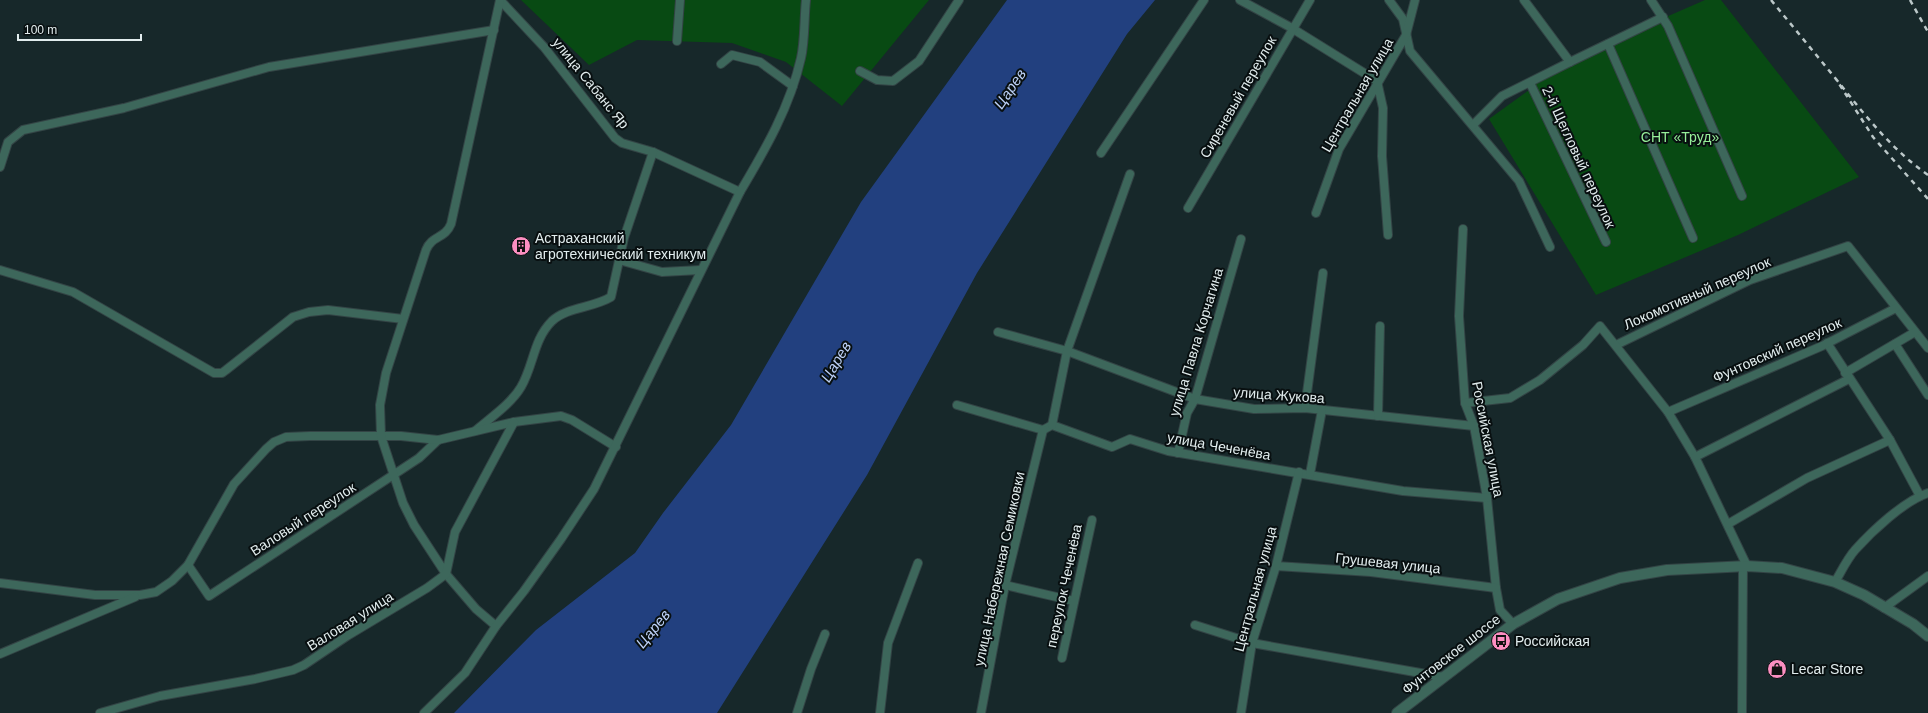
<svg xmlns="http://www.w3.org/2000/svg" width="1928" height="713" viewBox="0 0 1928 713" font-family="Arial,sans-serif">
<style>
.green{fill:#084a13}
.water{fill:#22407f}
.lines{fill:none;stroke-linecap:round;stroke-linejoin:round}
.minor-casing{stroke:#334445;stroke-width:10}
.tertiary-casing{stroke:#334445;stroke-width:12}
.minor{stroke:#3d675b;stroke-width:8}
.tertiary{stroke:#3d675b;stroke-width:10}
.rail{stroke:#bcc8c9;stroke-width:2.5;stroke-dasharray:5 5;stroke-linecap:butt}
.labels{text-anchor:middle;stroke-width:4;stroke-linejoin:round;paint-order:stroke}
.street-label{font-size:14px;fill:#e2edee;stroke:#080f10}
.park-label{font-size:14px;fill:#97ef9a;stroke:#080f10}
.poi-label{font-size:14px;fill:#e2edee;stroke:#080f10;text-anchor:start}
.water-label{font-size:15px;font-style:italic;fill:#bdd1f7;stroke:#080f10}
</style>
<rect width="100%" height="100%" fill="#17282a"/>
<g class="green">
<polygon points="521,0 929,0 842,106 786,62 732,43 637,40 589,65"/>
<polygon points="1705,0 1721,0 1859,177 1738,235 1596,295 1489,119 1529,90 1534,84 1666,17"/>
</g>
<polygon class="water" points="1007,0 1155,0 1127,34 977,273 867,475 717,713 454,713 536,630 635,553 663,513 731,425 861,202"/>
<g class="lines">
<defs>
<g id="minor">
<polyline points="500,0 544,47 615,138 622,143 653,152 740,192"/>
<polyline points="1240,0 1290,27 1377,81 1383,108 1382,156 1388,235"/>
<polyline points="1389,0 1403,19 1410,51 1519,181 1550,247"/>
<polyline points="1524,0 1570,62"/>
<polyline points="1651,0 1668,26 1742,196"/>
<polyline points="677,41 680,0"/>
<polyline points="1608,44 1693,238"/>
<polyline points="721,64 732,55 760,62 793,86"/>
<polyline points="860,71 877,80 893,81 919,61 959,0"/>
<polyline points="1530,83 1606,242"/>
<polyline points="1473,125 1502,96 1570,62 1663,17"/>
<polyline points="1101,153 1204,0"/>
<polyline points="0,167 8,142 23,130 124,108 269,67 494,30"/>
<polyline points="1188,208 1310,0"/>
<polyline points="1316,213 1339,149 1406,35 1415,0"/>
<polyline points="1463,229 1459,316 1465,403 1474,426 1487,498 1496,588 1500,610 1513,624"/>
<polyline points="619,260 662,272 700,270"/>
<polyline points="0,270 73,292 214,373 222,373 226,370 293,317 309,312 328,310 403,319"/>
<polyline points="998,332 1067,351 1195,399 1254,409 1305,408 1474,426"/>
<polyline points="1827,343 1890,440 1920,496"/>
<polyline points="1895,344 1928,395"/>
<polyline points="1616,345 1750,280 1848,246 1928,348"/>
<polyline points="1845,373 1915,332"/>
<polyline points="1465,403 1510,398 1540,380 1583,345 1600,326 1668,412 1695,457 1747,566"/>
<polyline points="957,405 1043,430 1052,425 1112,447 1130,439 1168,451 1403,491 1487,498"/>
<polyline points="1305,408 1323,273"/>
<polyline points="1668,412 1822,346 1896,308"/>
<polyline points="1378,416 1380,326"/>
<polyline points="1052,425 1067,351 1130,174"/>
<path d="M475,431C490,418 511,404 521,387C534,365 533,340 552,321C567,307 593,308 611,297L624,238L653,152"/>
<polyline points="1178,453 1187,413 1195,399 1241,239"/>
<polyline points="1695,457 1849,379"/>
<polyline points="1310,474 1322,410"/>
<polyline points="1728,524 1807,478 1890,440"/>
<polyline points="188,565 209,596 419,458 438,440"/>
<polyline points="1276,566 1371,572 1496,588"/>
<path d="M1835,582C1841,572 1847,559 1855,550C1872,531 1904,501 1928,493"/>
<polyline points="0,583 95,595 140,595 156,592 172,581 188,565 234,484 266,449 274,442 286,437 310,436 401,436 438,440 514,422 561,416 572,420 616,447"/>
<polyline points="1005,585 1074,601"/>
<polyline points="1884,608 1928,576"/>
<polyline points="1195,625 1252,643 1443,677"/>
<path d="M496,626L476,609L446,574L414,525L403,503L381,436L380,405L386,373L426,250C432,235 445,239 451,224L500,0"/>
<polyline points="0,654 135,597"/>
<polyline points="1062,658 1092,520"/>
<polyline points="100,713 160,696 255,679 293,670 304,665 347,636 427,588 446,574 455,532 514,422"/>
<path d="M424,713L465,673L496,626L524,591L561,539L594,489L740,192C765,150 790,107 801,58C805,41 804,18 806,0"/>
<polyline points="797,713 811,669 825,634"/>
<polyline points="880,713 888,643 918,563"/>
<polyline points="981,713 1005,585 1043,430"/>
<polyline points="1241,713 1252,643 1276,566 1299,472"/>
<polyline points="1742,713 1743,566"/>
</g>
<polyline id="tertiary" points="1397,713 1513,624 1558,599 1620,578 1667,570 1747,566 1782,568 1835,582 1864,595 1913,624 1928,636"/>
</defs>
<use href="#minor" class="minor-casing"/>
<use href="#tertiary" class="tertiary-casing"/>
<use href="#minor" class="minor"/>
<use href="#tertiary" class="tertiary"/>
<g class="rail">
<polyline points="1771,0 1836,79"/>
<polyline points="1910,0 1928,32"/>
<path d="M1928,175C1891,149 1864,114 1836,79L1873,137L1928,199"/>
</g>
</g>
<defs>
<symbol id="building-disc" viewBox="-11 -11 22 22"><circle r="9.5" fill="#fc8fc1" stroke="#080f10"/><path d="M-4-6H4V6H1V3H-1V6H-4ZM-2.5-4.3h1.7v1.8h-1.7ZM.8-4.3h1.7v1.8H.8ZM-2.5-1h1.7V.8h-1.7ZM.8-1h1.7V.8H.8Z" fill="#111"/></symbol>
<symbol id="bus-disc" viewBox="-11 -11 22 22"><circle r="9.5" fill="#fc8fc1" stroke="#080f10"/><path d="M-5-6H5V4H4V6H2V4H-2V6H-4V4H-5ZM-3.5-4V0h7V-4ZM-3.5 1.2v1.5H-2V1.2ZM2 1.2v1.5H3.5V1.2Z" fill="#111"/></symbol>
<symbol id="shop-disc" viewBox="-11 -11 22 22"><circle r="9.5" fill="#fc8fc1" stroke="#080f10"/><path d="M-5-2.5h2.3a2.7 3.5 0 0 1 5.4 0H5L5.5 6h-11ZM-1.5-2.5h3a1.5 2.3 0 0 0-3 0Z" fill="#111"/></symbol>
</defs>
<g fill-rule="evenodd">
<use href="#building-disc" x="510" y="235" width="22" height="22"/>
<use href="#bus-disc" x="1490" y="630" width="22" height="22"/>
<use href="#shop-disc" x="1766" y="658" width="22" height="22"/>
</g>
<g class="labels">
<g class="street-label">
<text transform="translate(591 83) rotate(51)" y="5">улица Сабанс Яр</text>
<text transform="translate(1357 95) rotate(-60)" y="5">Центральная улица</text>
<text transform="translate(1238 97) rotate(-60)" y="5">Сиреневый переулок</text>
<text transform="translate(1579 157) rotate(65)" y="5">2-й Щегловый переулок</text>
<text transform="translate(1697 293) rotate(-24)" y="5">Локомотивный переулок</text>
<text transform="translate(1196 342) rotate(-73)" y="5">улица Павла Корчагина</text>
<text transform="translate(1777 350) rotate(-24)" y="5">Фунтовский переулок</text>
<text transform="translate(1279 395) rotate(4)" y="5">улица Жукова</text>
<text transform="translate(1488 439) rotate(79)" y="5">Российская улица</text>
<text transform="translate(1219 446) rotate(10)" y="5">улица Чеченёва</text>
<text transform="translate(303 519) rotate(-33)" y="5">Валовый переулок</text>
<text transform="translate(1388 563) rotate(6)" y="5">Грушевая улица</text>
<text transform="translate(999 569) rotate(-78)" y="5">улица Набережная Семиковки</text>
<text transform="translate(1064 586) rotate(-78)" y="5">переулок Чеченёва</text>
<text transform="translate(1255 589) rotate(-75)" y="5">Центральная улица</text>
<text transform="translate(350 621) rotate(-32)" y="5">Валовая улица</text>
<text transform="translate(1451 654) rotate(-38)" y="5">Фунтовское шоссе</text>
</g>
<g class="park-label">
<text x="1680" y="142">СНТ «Труд»</text>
</g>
<g class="poi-label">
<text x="535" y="243">Астраханский<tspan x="535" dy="16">агротехнический техникум</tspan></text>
<text x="1515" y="646">Российская</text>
<text x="1791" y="674">Lecar Store</text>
</g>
<g class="water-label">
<text transform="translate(1010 89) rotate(-56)" y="5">Царев</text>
<text transform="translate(836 362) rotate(-59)" y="5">Царев</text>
<text transform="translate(653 629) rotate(-51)" y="5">Царев</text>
</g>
</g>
<path d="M18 34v6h123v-6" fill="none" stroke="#e2edee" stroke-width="2"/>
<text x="24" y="34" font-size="12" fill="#e2edee" stroke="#080f10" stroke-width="3" paint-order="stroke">100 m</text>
</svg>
